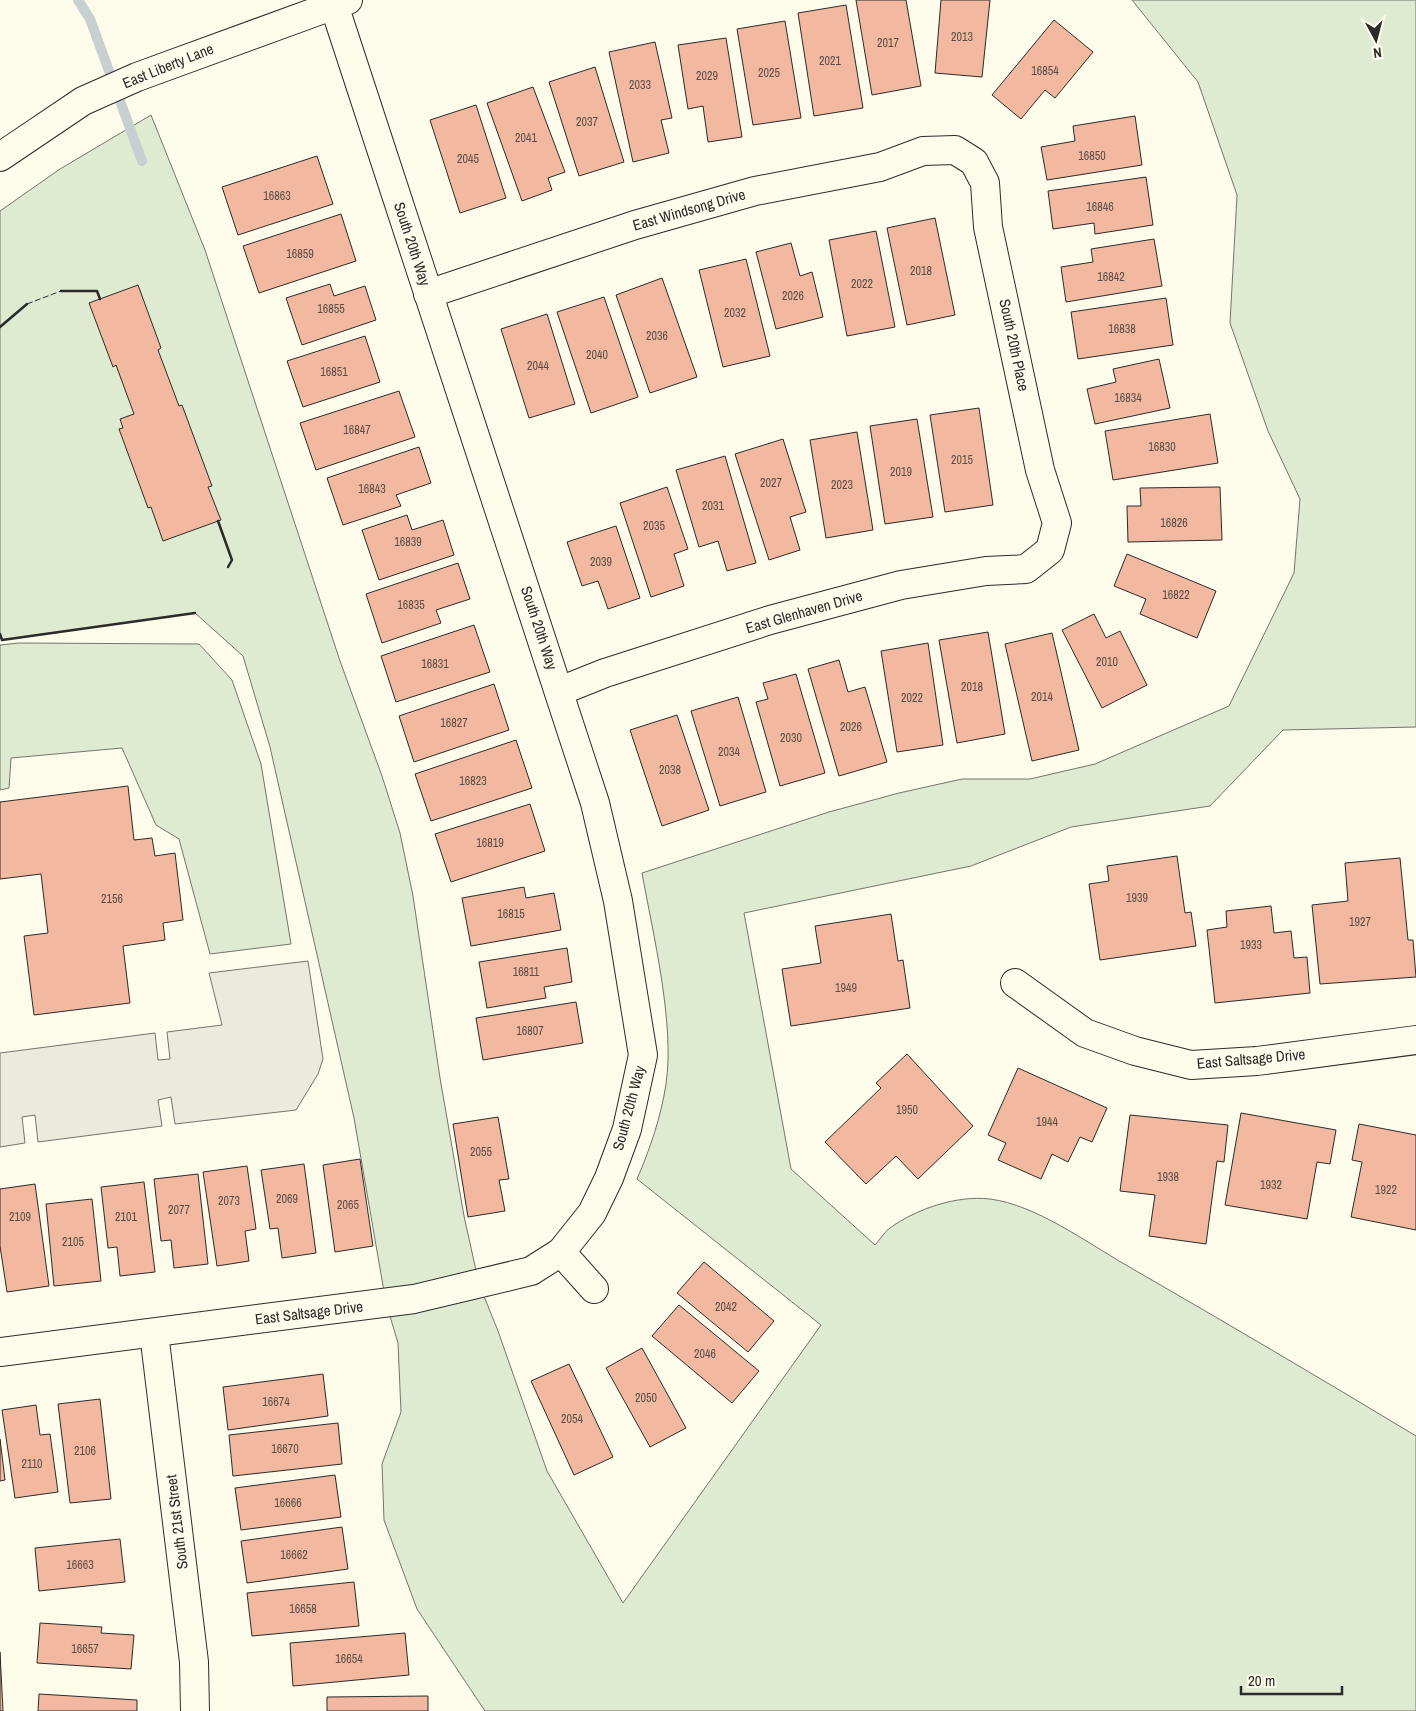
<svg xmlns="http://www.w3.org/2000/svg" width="1416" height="1711" viewBox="0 0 1416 1711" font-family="'Archivo Narrow',sans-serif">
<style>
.green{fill:#deebd1;stroke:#74746e}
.parking{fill:#eceadb;stroke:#74746e}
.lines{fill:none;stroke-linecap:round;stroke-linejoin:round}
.stream{stroke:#c7d0d0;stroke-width:10}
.building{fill:#f2b8a0;stroke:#2b2b2b}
.minor-casing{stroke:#2b2b2b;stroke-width:30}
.minor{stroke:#fdfbea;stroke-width:28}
.fence{stroke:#2b2b2b;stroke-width:1;stroke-dasharray:6 2.5;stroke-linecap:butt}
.wall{stroke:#2b2b2b;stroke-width:2.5}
.labels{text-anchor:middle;stroke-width:4;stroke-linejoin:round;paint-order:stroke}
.number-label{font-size:12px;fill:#5d4e48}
.street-label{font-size:15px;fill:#2b2b2b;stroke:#fdfbea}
</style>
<rect width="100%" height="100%" fill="#fdfbea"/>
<g class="green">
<path d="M1132,0H1416V727L1283,730L1210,806L1071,827L971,866L744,913L791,1169L875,1245C880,1240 884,1232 890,1228C916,1209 957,1195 990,1199C1036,1205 1086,1242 1126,1265C1223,1321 1320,1378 1416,1436V1711H485L417,1609L384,1520L382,1464L401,1412L398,1343L386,1303L354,1118L270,747L243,656L195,613L2,640L0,634V211L60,169L151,115L205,250L340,661L382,776L400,833L413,896L440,1078L464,1216L479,1284L498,1331L547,1471L623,1603L821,1325L637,1179C650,1149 661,1117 666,1084C675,1024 653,934 642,873L829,812L899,793L962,779H1030L1095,764L1229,706L1294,573L1300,499L1268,431L1230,323L1237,195L1198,82Z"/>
<polygon points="19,643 199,644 232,680 261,764 291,944 210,954 179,839 156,825 122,748 11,758 9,788 0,790 0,645"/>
</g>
<polygon class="parking" points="308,961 323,1059 318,1074 296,1110 175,1124 171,1097 158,1100 162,1126 38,1142 35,1115 22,1117 25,1143 0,1147 0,1053 155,1033 158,1060 170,1059 167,1032 222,1025 209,973"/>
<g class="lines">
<polyline class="stream" points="78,0 90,19 142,161"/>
</g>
<g class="building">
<polygon points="856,0 906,0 921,86 872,95"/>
<polygon points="941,0 990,0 982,77 935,73"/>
<polygon points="846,5 863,108 814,116 798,13"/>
<polygon points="1054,20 1093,52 1055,98 1045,90 1021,119 992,95"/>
<polygon points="785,21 801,118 753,125 737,29"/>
<polygon points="726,38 742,137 708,142 703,106 688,109 678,45"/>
<polygon points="655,42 672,118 661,120 669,153 633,162 609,52"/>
<polygon points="595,67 624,162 579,176 549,82"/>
<polygon points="533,87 565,172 548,178 552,190 522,201 487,103"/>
<polygon points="476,105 506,198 460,213 430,120"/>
<polygon points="1135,116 1142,165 1047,180 1041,147 1075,141 1073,126"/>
<polygon points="317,156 333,204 238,235 222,187"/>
<polygon points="1146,177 1153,225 1095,234 1094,223 1053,229 1048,191"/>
<polygon points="341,214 356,261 259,293 243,246"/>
<polygon points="935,218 955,315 907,325 887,228"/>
<polygon points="876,231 895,327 847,336 829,240"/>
<polygon points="1154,239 1162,286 1066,302 1061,267 1093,262 1091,249"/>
<polygon points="791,243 800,276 812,272 823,317 776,329 756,252"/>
<polygon points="746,259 770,356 723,367 699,270"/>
<polygon points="662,278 697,377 650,393 616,295"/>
<polygon points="330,284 334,296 365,286 376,320 302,345 286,298"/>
<polygon points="138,285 161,348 158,350 179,406 182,405 212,486 208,487 221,520 163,541 151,507 148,508 119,429 123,428 120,419 134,414 116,365 113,367 89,303"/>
<polygon points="604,297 638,397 591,413 557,312"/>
<polygon points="1166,298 1173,345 1078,359 1071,312"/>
<polygon points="547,314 575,404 529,418 501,329"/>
<polygon points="365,336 380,382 303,407 287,361"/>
<polygon points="1159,359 1170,408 1095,424 1087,389 1116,382 1113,369"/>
<polygon points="399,391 415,437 316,470 300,423"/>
<polygon points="979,408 993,505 945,512 930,415"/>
<polygon points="1210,414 1218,463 1113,480 1105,431"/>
<polygon points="917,419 933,517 885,524 870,426"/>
<polygon points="857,432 873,530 826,538 810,440"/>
<polygon points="783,439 806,512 790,517 800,550 769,560 735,454"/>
<polygon points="419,447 431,483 396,495 401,506 343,525 327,478"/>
<polygon points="725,456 756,563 727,571 718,541 699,547 676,470"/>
<polygon points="667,487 688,549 674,554 684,586 651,597 620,503"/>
<polygon points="1220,487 1222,540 1128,542 1127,506 1141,506 1140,488"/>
<polygon points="407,515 412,530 443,520 454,555 379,580 362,530"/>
<polygon points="616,526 640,598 608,609 598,581 582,586 567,542"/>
<polygon points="1127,554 1216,591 1197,638 1140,614 1146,599 1114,586"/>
<polygon points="458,563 470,599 436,610 441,623 382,643 366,594"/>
<polygon points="1094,614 1106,638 1120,631 1147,685 1102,708 1062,630"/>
<polygon points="474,625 490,672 396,702 381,656"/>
<polygon points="988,632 1005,734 957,743 939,640"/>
<polygon points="1052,633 1079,750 1032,761 1005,644"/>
<polygon points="928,643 943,745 897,752 881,651"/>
<polygon points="839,660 848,692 865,687 887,762 839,776 808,669"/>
<polygon points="796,674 825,773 780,786 756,702 768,699 763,683"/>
<polygon points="494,684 509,730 414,762 399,716"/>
<polygon points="738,697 766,792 720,806 691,711"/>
<polygon points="677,715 709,810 662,826 630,730"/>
<polygon points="516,740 532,788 431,821 415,774"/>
<polygon points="128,786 134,840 152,838 155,856 175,853 183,920 163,923 165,940 123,946 130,1003 34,1015 24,936 48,933 41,874 0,879 0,802"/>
<polygon points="530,804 545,851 451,882 435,834"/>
<polygon points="1177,856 1185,913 1191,912 1196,946 1100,960 1089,884 1109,881 1107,866"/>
<polygon points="1400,858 1408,940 1413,940 1416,977 1320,984 1312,905 1348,901 1345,863"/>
<polygon points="524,887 526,898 554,893 561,930 471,946 462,898"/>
<polygon points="1271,906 1274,933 1291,931 1294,958 1307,957 1310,993 1215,1003 1207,930 1227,927 1226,911"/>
<polygon points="891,914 898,961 903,960 910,1008 791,1026 782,969 821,963 815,926"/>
<polygon points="567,948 572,982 544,987 546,998 487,1008 479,962"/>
<polygon points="576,1002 583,1043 483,1060 476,1018"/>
<polygon points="907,1054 973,1126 918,1179 896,1156 866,1184 825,1142 881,1088 876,1083"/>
<polygon points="1018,1068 1107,1108 1092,1142 1080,1137 1068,1162 1052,1154 1041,1179 998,1160 1006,1143 988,1135"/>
<polygon points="1241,1113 1336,1130 1330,1164 1317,1162 1307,1219 1225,1205"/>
<polygon points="1130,1115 1228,1125 1224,1162 1217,1161 1206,1244 1149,1236 1155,1195 1120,1191"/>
<polygon points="498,1117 509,1179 499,1180 505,1211 468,1217 453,1124"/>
<polygon points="1359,1124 1416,1135 1416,1230 1351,1217 1362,1162 1352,1160"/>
<polygon points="360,1159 373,1246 335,1252 323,1165"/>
<polygon points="304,1164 316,1253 282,1258 278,1228 270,1229 261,1170"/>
<polygon points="247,1166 256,1229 245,1231 249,1261 217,1266 203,1172"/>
<polygon points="198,1174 208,1264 174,1268 171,1240 161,1241 154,1179"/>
<polygon points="144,1182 155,1272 120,1276 117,1247 108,1248 101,1187"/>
<polygon points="35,1184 49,1286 7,1292 0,1246 0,1189"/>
<polygon points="92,1199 101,1281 54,1286 46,1204"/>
<polygon points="704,1262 774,1321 748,1352 677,1293"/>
<polygon points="679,1305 759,1371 732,1403 652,1336"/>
<polygon points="642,1348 686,1428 650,1447 606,1368"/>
<polygon points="569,1364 613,1457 574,1475 531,1381"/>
<polygon points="323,1374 328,1416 228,1430 223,1387"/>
<polygon points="100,1399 111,1499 70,1503 58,1404"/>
<polygon points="36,1405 40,1435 50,1434 58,1492 15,1498 2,1410"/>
<polygon points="338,1423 342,1464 233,1476 229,1435"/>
<polygon points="0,1439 5,1480 0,1481"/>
<polygon points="335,1475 341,1517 241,1530 235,1488"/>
<polygon points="342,1527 348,1569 247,1583 241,1541"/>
<polygon points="120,1539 125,1582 39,1591 35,1548"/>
<polygon points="354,1582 359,1626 252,1636 247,1593"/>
<polygon points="40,1623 102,1627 101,1633 134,1635 131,1669 37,1663"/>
<polygon points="405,1633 409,1675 293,1686 290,1643"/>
<polygon points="0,1652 3,1711 0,1711"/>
<polygon points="39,1694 137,1700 137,1711 38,1711"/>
<polygon points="428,1696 428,1711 327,1711 327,1697"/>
</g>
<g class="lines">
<defs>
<g id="minor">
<polyline points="0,157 83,101 137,77 348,0"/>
<polyline points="428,294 635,225 755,191 880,167 923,151 955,150 974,162 985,183 988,227 1040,470 1057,523 1050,550 1026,569 986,571 901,585 770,620 605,673 560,691"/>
<polyline points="1015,983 1085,1033 1135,1051 1191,1065 1257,1061 1416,1040"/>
<polyline points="561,1252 594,1289"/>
<polyline points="154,1333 194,1662 195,1711"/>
<polyline points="0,1352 414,1299 531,1271 561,1252 592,1213 609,1178 627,1129 643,1055 618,901 595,803 334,5"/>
</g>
</defs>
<use href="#minor" class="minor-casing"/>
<use href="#minor" class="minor"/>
<polyline class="fence" points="27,304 61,291"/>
<g class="wall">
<polyline points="61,291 97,291 100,299"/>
<polyline points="0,327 27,304"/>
<polyline points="218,521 232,560 228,567"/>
<polyline points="0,634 2,640 195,613"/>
</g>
</g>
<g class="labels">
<g class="number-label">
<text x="962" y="41">2013</text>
<text x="888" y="47">2017</text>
<text x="830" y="65">2021</text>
<text x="1045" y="75">16854</text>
<text x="769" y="77">2025</text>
<text x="707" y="80">2029</text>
<text x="640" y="89">2033</text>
<text x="587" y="126">2037</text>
<text x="526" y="142">2041</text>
<text x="1092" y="160">16850</text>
<text x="468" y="163">2045</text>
<text x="277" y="200">16863</text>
<text x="1100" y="211">16846</text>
<text x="300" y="258">16859</text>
<text x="921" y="275">2018</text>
<text x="1111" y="281">16842</text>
<text x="862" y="288">2022</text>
<text x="793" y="300">2026</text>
<text x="331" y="313">16855</text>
<text x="735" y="317">2032</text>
<text x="1122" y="333">16838</text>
<text x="657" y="340">2036</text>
<text x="597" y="359">2040</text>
<text x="538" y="370">2044</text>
<text x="334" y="376">16851</text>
<text x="1128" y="402">16834</text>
<text x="357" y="434">16847</text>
<text x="1162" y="451">16830</text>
<text x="962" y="464">2015</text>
<text x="901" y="476">2019</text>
<text x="771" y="487">2027</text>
<text x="842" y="489">2023</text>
<text x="372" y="493">16843</text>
<text x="713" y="510">2031</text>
<text x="1174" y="527">16826</text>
<text x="654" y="530">2035</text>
<text x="408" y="546">16839</text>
<text x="601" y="566">2039</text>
<text x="1176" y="599">16822</text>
<text x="411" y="609">16835</text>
<text x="1107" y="666">2010</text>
<text x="435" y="668">16831</text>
<text x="972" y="691">2018</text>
<text x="1042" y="701">2014</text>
<text x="912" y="702">2022</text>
<text x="454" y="727">16827</text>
<text x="851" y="731">2026</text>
<text x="791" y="742">2030</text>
<text x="729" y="756">2034</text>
<text x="670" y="774">2038</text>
<text x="473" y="785">16823</text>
<text x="490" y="847">16819</text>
<text x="1137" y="902">1939</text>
<text x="112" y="903">2156</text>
<text x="511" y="918">16815</text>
<text x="1360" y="926">1927</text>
<text x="1251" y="949">1933</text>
<text x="526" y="976">16811</text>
<text x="846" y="992">1949</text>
<text x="530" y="1035">16807</text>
<text x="907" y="1114">1950</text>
<text x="1047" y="1126">1944</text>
<text x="481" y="1156">2055</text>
<text x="1168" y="1181">1938</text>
<text x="1271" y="1189">1932</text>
<text x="1386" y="1194">1922</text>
<text x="287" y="1203">2069</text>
<text x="229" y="1205">2073</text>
<text x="348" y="1209">2065</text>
<text x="179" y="1214">2077</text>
<text x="20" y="1221">2109</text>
<text x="126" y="1221">2101</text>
<text x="73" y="1246">2105</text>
<text x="726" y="1311">2042</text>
<text x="705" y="1358">2046</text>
<text x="646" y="1402">2050</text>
<text x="276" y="1406">16674</text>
<text x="572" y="1423">2054</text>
<text x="285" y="1453">16670</text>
<text x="85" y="1455">2106</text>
<text x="32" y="1468">2110</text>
<text x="288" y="1507">16666</text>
<text x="294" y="1559">16662</text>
<text x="80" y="1569">16663</text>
<text x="303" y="1613">16658</text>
<text x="85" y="1653">16657</text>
<text x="349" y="1663">16654</text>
</g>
<g class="street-label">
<text transform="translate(168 66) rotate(-22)" y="5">East Liberty Lane</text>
<text transform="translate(689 210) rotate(-16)" y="5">East Windsong Drive</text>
<text transform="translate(412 244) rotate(72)" y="5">South 20th Way</text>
<text transform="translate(1014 345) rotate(78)" y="5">South 20th Place</text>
<text transform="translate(804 612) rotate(-16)" y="5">East Glenhaven Drive</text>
<text transform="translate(539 628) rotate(72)" y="5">South 20th Way</text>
<text transform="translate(1251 1059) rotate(-5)" y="5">East Saltsage Drive</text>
<text transform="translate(629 1108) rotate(-75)" y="5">South 20th Way</text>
<text transform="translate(309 1313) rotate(-7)" y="5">East Saltsage Drive</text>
<text transform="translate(177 1522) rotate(-97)" y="5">South 21st Street</text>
</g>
</g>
<g transform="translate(1376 40) rotate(173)" stroke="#fdfbea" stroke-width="4" paint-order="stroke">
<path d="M0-4L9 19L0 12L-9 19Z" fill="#2b2b2b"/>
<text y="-8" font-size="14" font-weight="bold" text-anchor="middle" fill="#2b2b2b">N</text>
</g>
<path d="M1241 1686v8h101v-8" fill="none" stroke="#2b2b2b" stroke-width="2.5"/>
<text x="1248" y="1686" font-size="15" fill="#2b2b2b" stroke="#fdfbea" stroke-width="4" paint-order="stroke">20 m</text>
</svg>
